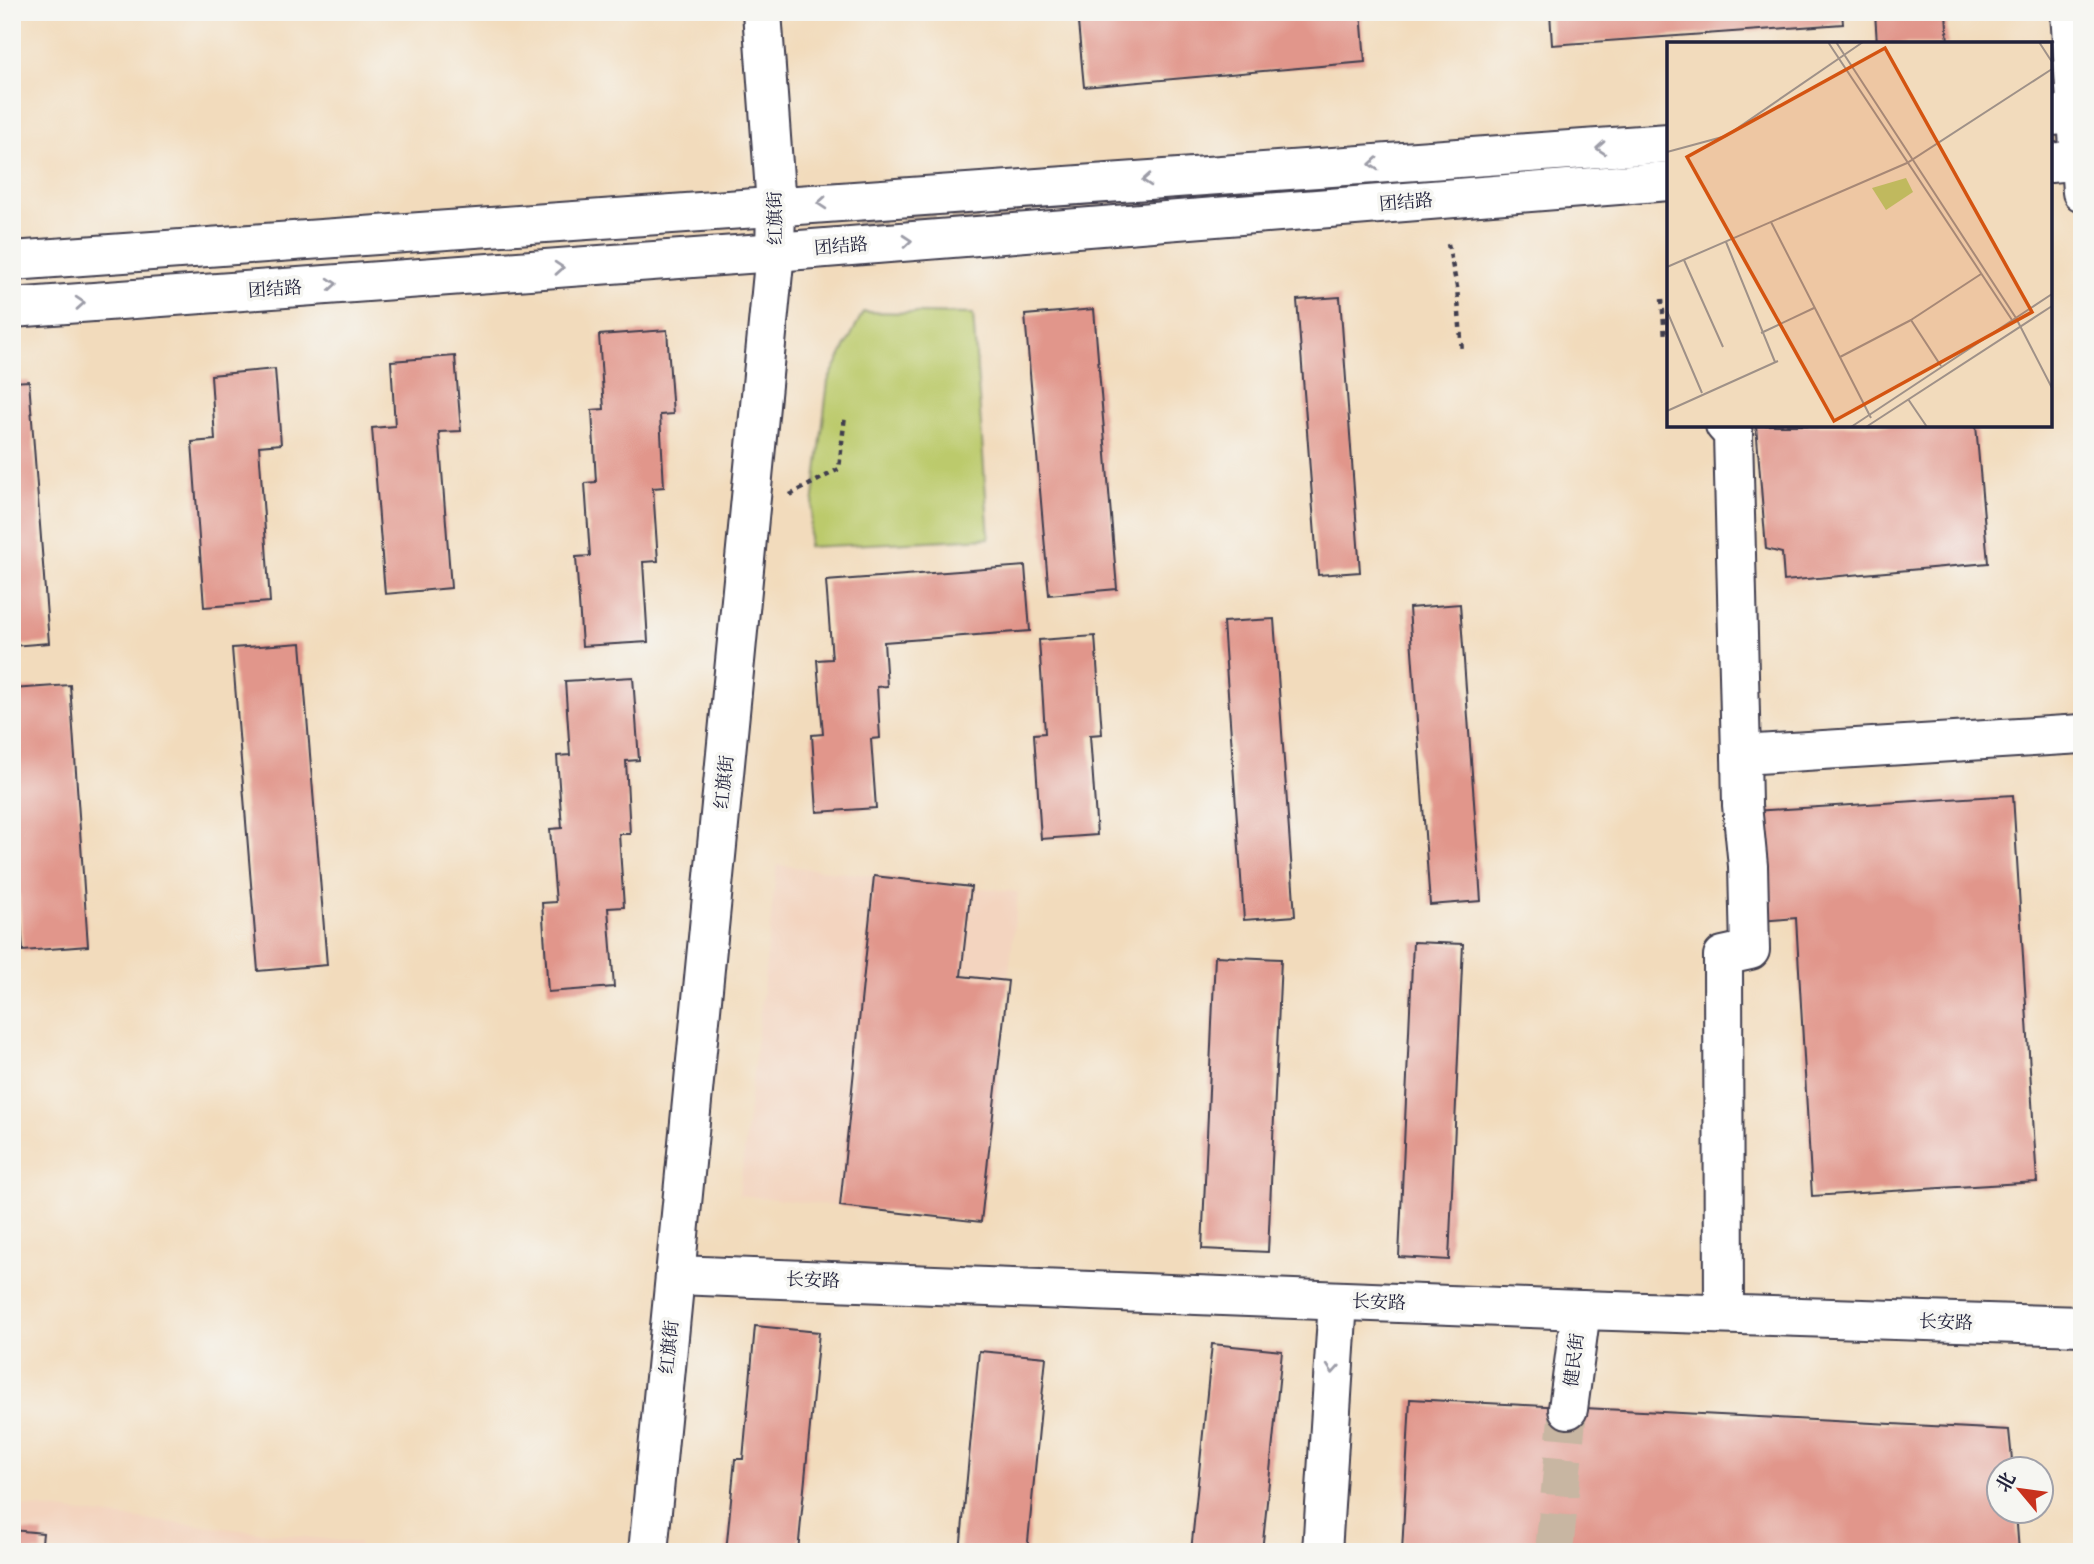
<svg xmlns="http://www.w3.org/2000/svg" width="2094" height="1564" viewBox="0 0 2094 1564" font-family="'Libre Caslon Text','Noto Serif SC',serif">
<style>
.built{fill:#f3d4bf}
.green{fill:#bcca6c;stroke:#6f7654;stroke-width:2}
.building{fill:#e1968b}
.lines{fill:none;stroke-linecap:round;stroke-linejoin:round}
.pedestrian-tunnel{stroke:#c8b6a2;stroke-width:30;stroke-dasharray:30 15;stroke-linecap:butt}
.tertiary-tunnel{stroke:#c8b6a2;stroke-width:38;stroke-dasharray:38 19;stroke-linecap:butt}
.minor-casing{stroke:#413e4e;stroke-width:42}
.tertiary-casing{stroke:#413e4e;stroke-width:42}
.secondary-casing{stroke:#413e4e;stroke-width:42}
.primary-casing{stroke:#413e4e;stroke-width:42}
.path{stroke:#413e4e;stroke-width:4.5;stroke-dasharray:5 5;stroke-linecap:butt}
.minor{stroke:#fff;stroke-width:38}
.tertiary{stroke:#fff;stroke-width:38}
.secondary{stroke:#fff;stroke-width:38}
.primary{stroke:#fff;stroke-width:38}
.oneway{stroke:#9c9ca7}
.labels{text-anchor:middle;stroke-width:7;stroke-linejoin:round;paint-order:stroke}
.street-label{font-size:18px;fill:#22223b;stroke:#f6f6f2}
.inset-road{fill:none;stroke:#9f9188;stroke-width:2}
.view{fill:#d45411;fill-opacity:0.15;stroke:#d45411;stroke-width:3.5}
.inset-edge{fill:none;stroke:#22223b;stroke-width:3.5}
</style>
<rect width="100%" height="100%" fill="#f6f6f2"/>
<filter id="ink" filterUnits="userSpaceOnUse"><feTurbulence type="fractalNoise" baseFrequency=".0143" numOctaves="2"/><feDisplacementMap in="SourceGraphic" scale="14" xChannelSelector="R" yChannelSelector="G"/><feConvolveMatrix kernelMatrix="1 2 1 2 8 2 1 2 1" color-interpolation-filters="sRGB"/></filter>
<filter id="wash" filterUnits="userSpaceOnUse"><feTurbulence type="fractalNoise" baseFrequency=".00686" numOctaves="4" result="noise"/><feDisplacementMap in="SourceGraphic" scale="28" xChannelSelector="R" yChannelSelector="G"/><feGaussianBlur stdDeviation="1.57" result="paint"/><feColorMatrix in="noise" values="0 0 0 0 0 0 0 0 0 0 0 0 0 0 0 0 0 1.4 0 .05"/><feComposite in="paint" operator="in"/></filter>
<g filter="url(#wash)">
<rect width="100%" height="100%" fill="#f2dbbc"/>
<g class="built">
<polygon points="777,865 1018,892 981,1222 739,1195"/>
<polygon points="12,1505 359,1543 358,1552 12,1552"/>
</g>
<polygon class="green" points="863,312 973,314 989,538 808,547 828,381"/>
<g id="blocks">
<g class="building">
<polygon points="1077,12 1361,12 1365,62 1084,87"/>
<polygon points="1550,12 1842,12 1843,24 1552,45"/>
<polygon points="1875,12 1946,12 1948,44 1877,44"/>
<polygon points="1340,297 1360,572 1318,575 1297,300"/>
<polygon points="1094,309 1117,589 1049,595 1025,315"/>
<polygon points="667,330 673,414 660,415 664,487 653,488 658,561 643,562 648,642 582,646 576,557 590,556 585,483 596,482 592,410 604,409 599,335"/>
<polygon points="455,356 461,431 439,432 451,588 385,594 372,428 395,426 391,361"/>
<polygon points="275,369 281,444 259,446 270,602 204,607 192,442 215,440 211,375"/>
<polygon points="29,381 49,643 12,646 12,382"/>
<polygon points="1756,425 1976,425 1988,563 1784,581 1782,553 1766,549"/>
<polygon points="1025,566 1030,631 884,642 887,686 877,687 880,738 871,739 876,808 817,812 812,735 823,734 817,660 832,659 826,581"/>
<polygon points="1460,604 1481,901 1430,905 1409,608"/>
<polygon points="1274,619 1295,916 1244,920 1223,622"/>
<polygon points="1095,636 1102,734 1090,735 1097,835 1041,839 1034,734 1045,733 1039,640"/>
<polygon points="301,643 327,965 258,971 232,648"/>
<polygon points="633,677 639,760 626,761 630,834 619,834 624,907 608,908 614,987 548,992 542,903 556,902 550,829 562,828 557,756 570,755 565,681"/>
<polygon points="70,685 88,946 23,951 12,788 12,689"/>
<polygon points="2013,795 2037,1182 1812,1196 1796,918 1760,921 1753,811"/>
<polygon points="874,876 971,887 961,976 1008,981 981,1222 840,1206"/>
<polygon points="1413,942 1463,944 1449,1260 1399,1257"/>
<polygon points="1215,956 1281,959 1268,1252 1202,1249"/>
<polygon points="755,1326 819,1332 798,1552 726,1552 735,1459 743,1459"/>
<polygon points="1212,1344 1282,1351 1262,1552 1191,1552"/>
<polygon points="979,1351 1046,1357 1027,1552 960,1552"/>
<polygon points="1410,1399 2009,1430 2013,1470 2000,1470 2000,1512 2016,1512 2019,1552 1402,1552"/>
<polygon points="12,1530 43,1533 41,1552 12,1552"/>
</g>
</g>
</g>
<g filter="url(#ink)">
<use href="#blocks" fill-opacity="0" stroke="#413e4e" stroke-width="2"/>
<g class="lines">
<g class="pedestrian-tunnel">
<polyline points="2050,137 2082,135"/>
<polyline points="861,225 1021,213"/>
</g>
<polyline class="tertiary-tunnel" points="1554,1552 1568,1409"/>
<defs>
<g id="minor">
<polyline points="1725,425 1733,434 1741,755 2082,734"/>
<polyline points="1724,1314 1723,956 1750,950 1748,866 1742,805 1741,755"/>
<polyline points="1322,1552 1338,1301"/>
</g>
<g id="tertiary">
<polyline points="2050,116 2082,114"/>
<polyline points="2050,163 2082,160"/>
<polyline points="12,261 1669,143"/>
<polyline points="12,308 775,252 1669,181"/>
<polyline points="677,1275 1581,1310 2082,1326"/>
<polyline points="1568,1409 1581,1310"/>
</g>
<polyline id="secondary" points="648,1552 775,252 776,206 762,12"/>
<polyline id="primary" points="2070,12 2082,192"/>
</defs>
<use href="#minor" class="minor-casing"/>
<use href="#tertiary" class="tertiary-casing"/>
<use href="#secondary" class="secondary-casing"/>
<use href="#primary" class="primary-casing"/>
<g class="path">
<polyline points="1448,244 1457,287 1462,352"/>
<polyline points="1662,299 1665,337"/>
<polyline points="790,495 839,469 845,415"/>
</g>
<use href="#minor" class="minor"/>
<use href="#tertiary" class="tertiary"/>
<use href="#secondary" class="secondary"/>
<use href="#primary" class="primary"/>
</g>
<defs><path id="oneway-chevron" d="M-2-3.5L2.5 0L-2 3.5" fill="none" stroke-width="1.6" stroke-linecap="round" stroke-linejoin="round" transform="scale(1.75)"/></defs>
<g class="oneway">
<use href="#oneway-chevron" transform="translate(1601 148) rotate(176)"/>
<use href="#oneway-chevron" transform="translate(1374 164) rotate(176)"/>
<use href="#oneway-chevron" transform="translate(1147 180) rotate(176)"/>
<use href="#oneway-chevron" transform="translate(822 203) rotate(176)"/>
<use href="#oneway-chevron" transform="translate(907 241) rotate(-5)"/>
<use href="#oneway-chevron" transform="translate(559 268) rotate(-4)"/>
<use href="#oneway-chevron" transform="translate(332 284) rotate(-4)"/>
<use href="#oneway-chevron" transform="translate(80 303) rotate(-4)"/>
<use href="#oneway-chevron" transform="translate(1333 1369) rotate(94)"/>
</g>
</g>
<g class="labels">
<g class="street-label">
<text transform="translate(1406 202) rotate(-5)" y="6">团结路</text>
<text transform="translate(775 218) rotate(-91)" y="6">红旗街</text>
<text transform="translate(841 246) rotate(-5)" y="6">团结路</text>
<text transform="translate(275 289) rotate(-4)" y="6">团结路</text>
<text transform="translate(724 782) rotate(-84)" y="6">红旗街</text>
<text transform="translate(813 1280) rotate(2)" y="6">长安路</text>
<text transform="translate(1379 1302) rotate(2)" y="6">长安路</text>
<text transform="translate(1946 1322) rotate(2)" y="6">长安路</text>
<text transform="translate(669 1347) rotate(-84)" y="6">红旗街</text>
<text transform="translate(1574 1360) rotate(-83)" y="6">健民街</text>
</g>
</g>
<g transform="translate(1667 42)">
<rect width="385" height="385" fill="#f2dbbc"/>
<path d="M239,136L246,150L219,168L205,146Z" fill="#bcca6c"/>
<path class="inset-road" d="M161,0L347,281M169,0L349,276L385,346M372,0L385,20M0,110L59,94L196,0M104,180L204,376M59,200L108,320M17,218L56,305M0,225L240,121L385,27M0,269L35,351M94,291L147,266M173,315L244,278M274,324L244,278L314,232M241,357L260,385M0,369L111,319M184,385L385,252M199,385L385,264"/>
<path class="view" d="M218,6L365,270L167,379L20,115Z"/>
<rect width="385" height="385" class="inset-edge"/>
</g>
<rect width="2094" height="1564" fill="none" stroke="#f6f6f2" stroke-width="42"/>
<g transform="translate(2020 1490) rotate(299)"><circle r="33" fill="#f6f6f2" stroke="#a1a1a9" stroke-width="2"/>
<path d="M0-5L12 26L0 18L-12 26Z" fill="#c8321e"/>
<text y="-10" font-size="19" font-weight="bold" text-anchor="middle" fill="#22223b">北</text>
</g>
</svg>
